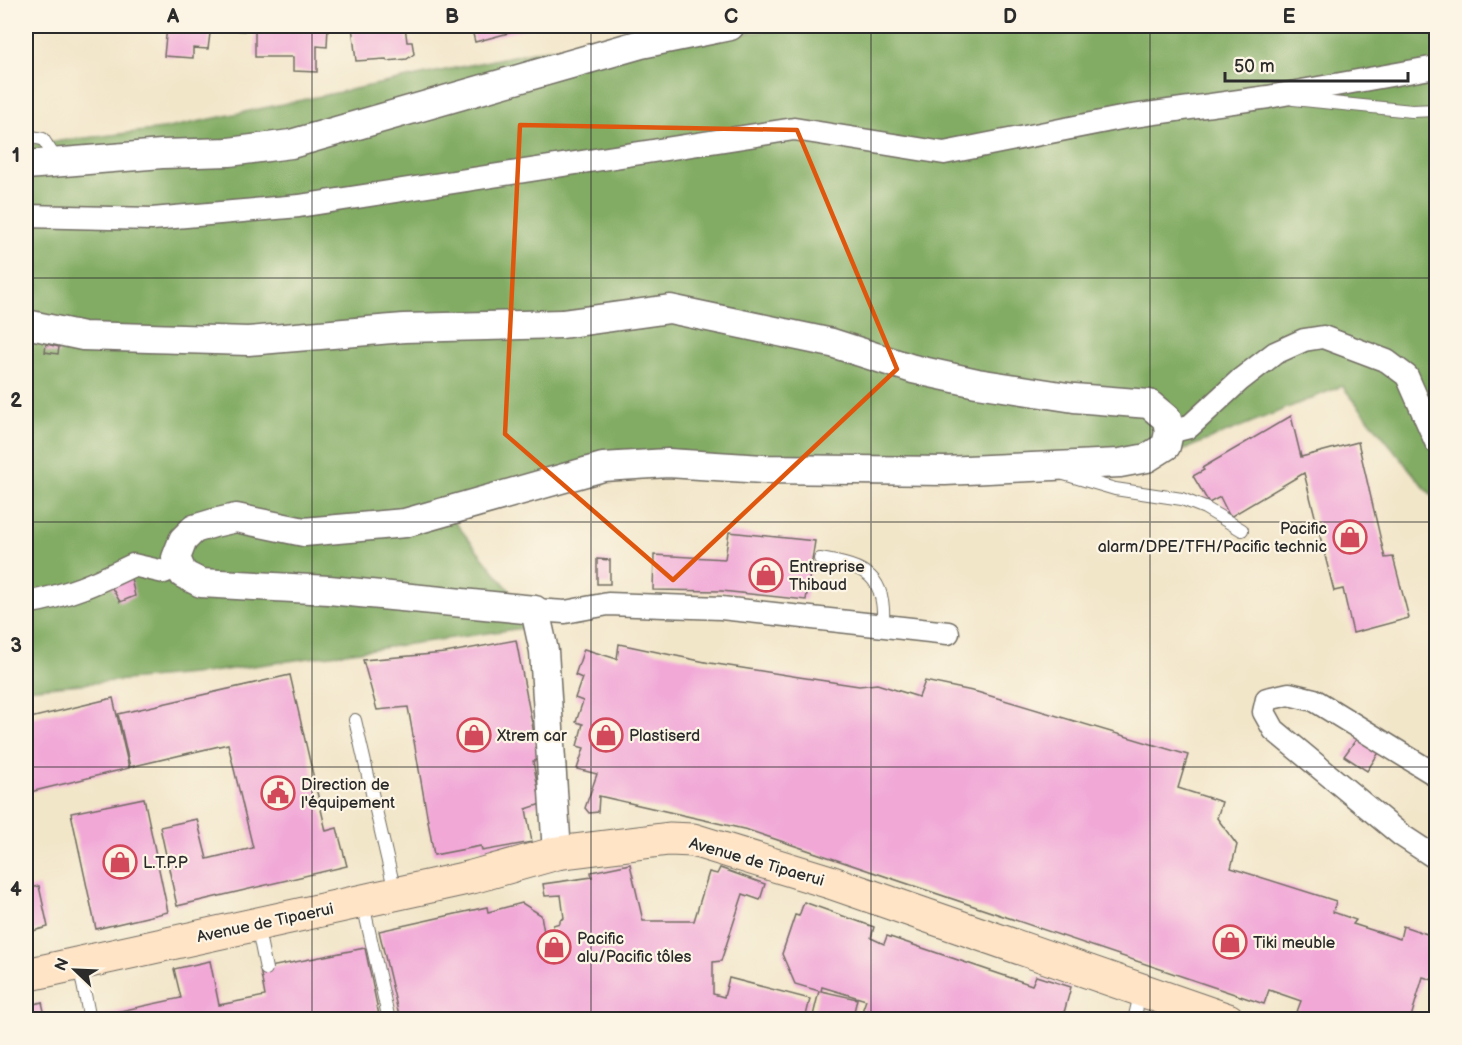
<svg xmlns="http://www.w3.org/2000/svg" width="1462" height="1045" viewBox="0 0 1462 1045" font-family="'Balsamiq Sans',sans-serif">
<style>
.forest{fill:#82ac63;stroke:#566c47;stroke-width:1.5}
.building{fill:#f1a8d7}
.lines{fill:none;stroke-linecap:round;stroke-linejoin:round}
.service-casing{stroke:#716c62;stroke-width:14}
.minor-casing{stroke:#716c62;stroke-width:25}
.tertiary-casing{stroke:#716c62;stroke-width:31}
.secondary-casing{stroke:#716c62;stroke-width:35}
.service{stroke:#fff;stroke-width:12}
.minor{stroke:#fff;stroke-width:22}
.tertiary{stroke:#fff;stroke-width:28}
.secondary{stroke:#ffe4c6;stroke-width:33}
.marked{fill:none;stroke:#df570e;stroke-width:4.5;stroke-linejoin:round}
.grid{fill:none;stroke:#2b2b2b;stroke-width:1.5;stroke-opacity:0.55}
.labels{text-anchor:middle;stroke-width:4.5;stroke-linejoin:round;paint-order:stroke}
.poi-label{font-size:16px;fill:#2b2b2b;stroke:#fcf5e5;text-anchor:start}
.street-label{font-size:16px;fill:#2b2b2b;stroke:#fcf5e5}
.neatline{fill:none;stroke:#2b2b2b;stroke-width:2}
.grid-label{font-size:20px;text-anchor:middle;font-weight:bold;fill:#2b2b2b}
</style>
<rect width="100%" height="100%" fill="#fcf5e5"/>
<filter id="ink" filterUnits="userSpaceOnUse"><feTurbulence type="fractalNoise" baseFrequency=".0167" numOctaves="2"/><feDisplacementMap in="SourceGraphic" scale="12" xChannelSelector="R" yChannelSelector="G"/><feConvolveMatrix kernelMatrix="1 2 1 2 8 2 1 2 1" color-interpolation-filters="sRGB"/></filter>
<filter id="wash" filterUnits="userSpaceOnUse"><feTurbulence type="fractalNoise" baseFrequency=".008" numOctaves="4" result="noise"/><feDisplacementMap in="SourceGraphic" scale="24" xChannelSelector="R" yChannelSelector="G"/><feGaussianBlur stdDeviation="1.35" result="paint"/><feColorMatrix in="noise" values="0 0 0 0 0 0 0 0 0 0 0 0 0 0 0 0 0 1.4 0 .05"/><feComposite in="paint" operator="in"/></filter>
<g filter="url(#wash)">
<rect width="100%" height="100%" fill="#f2e6c9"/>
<polygon class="forest" points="825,26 1436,26 1436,175 1432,188 1436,192 1436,499 1424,487 1342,386 1128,472 672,470 442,506 538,626 204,673 26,689 26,145 163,129 542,50"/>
<g id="blocks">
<g class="building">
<polygon points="167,26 211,26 208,49 193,48 193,58 164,56"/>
<polygon points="236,26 245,26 244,31 235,30"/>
<polygon points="255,26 328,26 327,47 317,46 317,72 293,71 293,57 255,57"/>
<polygon points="352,26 405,26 407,42 412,42 414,54 407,59 387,61 386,59 356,61"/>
<polygon points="471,26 535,26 475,42"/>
<polygon points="46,344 59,347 58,354 45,352"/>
<polygon points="1291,416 1301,457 1358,442 1385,558 1393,557 1409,618 1353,633 1343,589 1334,591 1304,473 1230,517 1220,497 1209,503 1193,476 1204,470 1202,468"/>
<polygon points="729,532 815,541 806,600 722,591 653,590 654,555 725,559"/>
<polygon points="597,559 610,560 610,584 597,584"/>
<polygon points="131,578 135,596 120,602 109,583"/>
<polygon points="516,640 539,760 533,761 541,804 526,809 532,842 482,851 481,846 434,855 408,707 377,710 363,660 445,653"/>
<polygon points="619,644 710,663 799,677 859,686 877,684 919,697 925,681 977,692 1188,755 1178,788 1222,802 1217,818 1237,845 1231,868 1336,901 1333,912 1356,920 1353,924 1400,939 1403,926 1436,937 1436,981 1423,977 1411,1017 1418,1020 1303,1020 1295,1017 1301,1001 1269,990 1264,1004 748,830 599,796 598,812 589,813 585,808 597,774 577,769 584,748 577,746 583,724 576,722 583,701 575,698 582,678 575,675 584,649 617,659"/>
<polygon points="290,675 326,831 337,828 347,866 177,906 160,827 197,819 207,859 253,848 228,744 130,767 118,714"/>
<polygon points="113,698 129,768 26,793 26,719"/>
<polygon points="1358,737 1380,751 1367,771 1344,756"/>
<polygon points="144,798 168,912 96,929 71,813"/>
<polygon points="630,864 643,921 694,921 709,872 717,874 720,868 765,884 760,900 743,894 721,961 713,962 713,994 724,997 729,978 810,999 805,1020 439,1020 438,1016 400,1020 379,931 487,907 488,912 522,903 541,915 544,932 554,931 553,925 560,923 560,920 564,918 561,895 545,896 543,884 592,877 591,872"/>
<polygon points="39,886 48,927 29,932 26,918 26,889"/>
<polygon points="804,902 874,927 871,938 884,944 887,936 1032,985 1036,976 1071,987 1062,1020 859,1020 866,1000 822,987 821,991 857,999 852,1020 812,1020 819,991 795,984 782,954 795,915 799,916"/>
<polygon points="365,948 380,1020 98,1020 97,1016 181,998 174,969 210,961 219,1005 265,996 260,969"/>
<polygon points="42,1002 46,1020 26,1020 26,1006"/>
</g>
</g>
</g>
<g filter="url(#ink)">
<use href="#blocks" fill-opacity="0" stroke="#716c62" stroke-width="1.5"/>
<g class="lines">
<defs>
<g id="service">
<polyline points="1293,99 1412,111 1436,110"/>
<polyline points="26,136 43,139 58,162"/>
<polyline points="1064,474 1115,489 1182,499 1205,508 1242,530"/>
<path d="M820,559C867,567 886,575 883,627"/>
<polyline points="355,720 395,892"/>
<polyline points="363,904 389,1020"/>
<polyline points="257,925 266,969"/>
<polyline points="79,964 90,1020"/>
<polyline points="1134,1020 1141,990"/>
</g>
<g id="minor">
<polyline points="26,216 152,219 299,206 794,129 944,153 1126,117 1268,97 1436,67"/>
<polyline points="1169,432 1189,427 1240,380 1275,353 1304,340 1323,337 1387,361 1407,376 1436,442"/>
<path d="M26,603C67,596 96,583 133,565L164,572L178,566"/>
<polyline points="535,610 565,612 608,604 721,608 948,633"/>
<polyline points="1436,775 1314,700 1289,694 1267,699 1264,712 1274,730 1401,835 1436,858"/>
</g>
<g id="tertiary">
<polyline points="26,165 162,154 229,152 291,144 641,44 730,26"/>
<polyline points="26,324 83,336 248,341 404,328 562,324 670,309 832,343 913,369 977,383 1074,398 1149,404 1167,419 1169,432 1166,446 1147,458 1120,463 945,471 763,469 668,463 603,467 405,523 304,532 236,518 214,523 194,529 183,540 176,558 183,574 201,583 329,590 535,610 544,651 557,853"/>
</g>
<polyline id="secondary" points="26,975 472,877 557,853 669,839 693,840 830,882 1228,1020"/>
</defs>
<use href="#service" class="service-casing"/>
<use href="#minor" class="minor-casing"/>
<use href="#tertiary" class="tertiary-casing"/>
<use href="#secondary" class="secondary-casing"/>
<use href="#service" class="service"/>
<use href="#minor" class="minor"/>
<use href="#tertiary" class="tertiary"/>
<use href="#secondary" class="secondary"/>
</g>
</g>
<path class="marked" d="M520,125L797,130L897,369L673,580L505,434Z"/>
<path class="grid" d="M312,26V1020M591,26V1020M871,26V1020M1150,26V1020M26,278H1436M26,522H1436M26,767H1436"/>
<defs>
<symbol id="shop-ring" viewBox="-11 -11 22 22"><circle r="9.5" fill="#fcf5e5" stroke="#d1495b" stroke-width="1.5"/><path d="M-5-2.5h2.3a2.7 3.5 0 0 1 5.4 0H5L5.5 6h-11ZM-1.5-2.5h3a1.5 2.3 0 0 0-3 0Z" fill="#d1495b"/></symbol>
<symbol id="civic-ring" viewBox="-11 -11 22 22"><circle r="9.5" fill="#fcf5e5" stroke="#d1495b" stroke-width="1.5"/><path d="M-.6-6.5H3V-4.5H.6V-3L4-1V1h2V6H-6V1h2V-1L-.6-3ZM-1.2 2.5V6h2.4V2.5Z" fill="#d1495b"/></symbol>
</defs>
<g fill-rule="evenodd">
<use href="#shop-ring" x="1331" y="518" width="38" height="38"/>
<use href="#shop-ring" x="747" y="556" width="38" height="38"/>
<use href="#shop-ring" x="455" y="716" width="38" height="38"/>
<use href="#shop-ring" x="587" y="716" width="38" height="38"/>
<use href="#civic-ring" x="259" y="774" width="38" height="38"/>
<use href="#shop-ring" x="101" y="843" width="38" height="38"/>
<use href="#shop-ring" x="1211" y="923" width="38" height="38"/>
<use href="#shop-ring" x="535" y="928" width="38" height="38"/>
</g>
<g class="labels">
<g class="poi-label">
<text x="1327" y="534" text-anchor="end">Pacific<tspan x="1327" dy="18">alarm/DPE/TFH/Pacific technic</tspan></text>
<text x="789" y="572">Entreprise<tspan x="789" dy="18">Thibaud</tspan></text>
<text x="497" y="741">Xtrem car</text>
<text x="629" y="741">Plastiserd</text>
<text x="301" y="790">Direction de<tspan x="301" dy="18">l'équipement</tspan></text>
<text x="143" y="868">L.T.P.P</text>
<text x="577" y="944">Pacific<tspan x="577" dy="18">alu/Pacific tôles</tspan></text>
<text x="1253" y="948">Tiki meuble</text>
</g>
<g class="street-label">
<text transform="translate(757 861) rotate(16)" y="6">Avenue de Tipaerui</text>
<text transform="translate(265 922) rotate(-12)" y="6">Avenue de Tipaerui</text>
</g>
</g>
<rect width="1462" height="1045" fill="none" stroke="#fcf5e5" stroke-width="66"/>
<g transform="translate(75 970) rotate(293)" stroke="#fcf5e5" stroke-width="4.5" paint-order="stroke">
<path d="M0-4.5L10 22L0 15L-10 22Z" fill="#2b2b2b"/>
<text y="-9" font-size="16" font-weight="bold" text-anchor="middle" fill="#2b2b2b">N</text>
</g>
<path d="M1225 72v9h183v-9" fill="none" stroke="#2b2b2b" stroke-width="3"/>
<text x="1234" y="72" font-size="18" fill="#2b2b2b" stroke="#fcf5e5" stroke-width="4.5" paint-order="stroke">50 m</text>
<rect x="33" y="33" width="1396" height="979" class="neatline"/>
<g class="grid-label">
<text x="173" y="23">A</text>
<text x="452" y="23">B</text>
<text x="731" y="23">C</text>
<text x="1010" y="23">D</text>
<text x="1289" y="23">E</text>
<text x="16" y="162">1</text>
<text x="16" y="407">2</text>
<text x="16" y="652">3</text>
<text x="16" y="896">4</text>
</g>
</svg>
